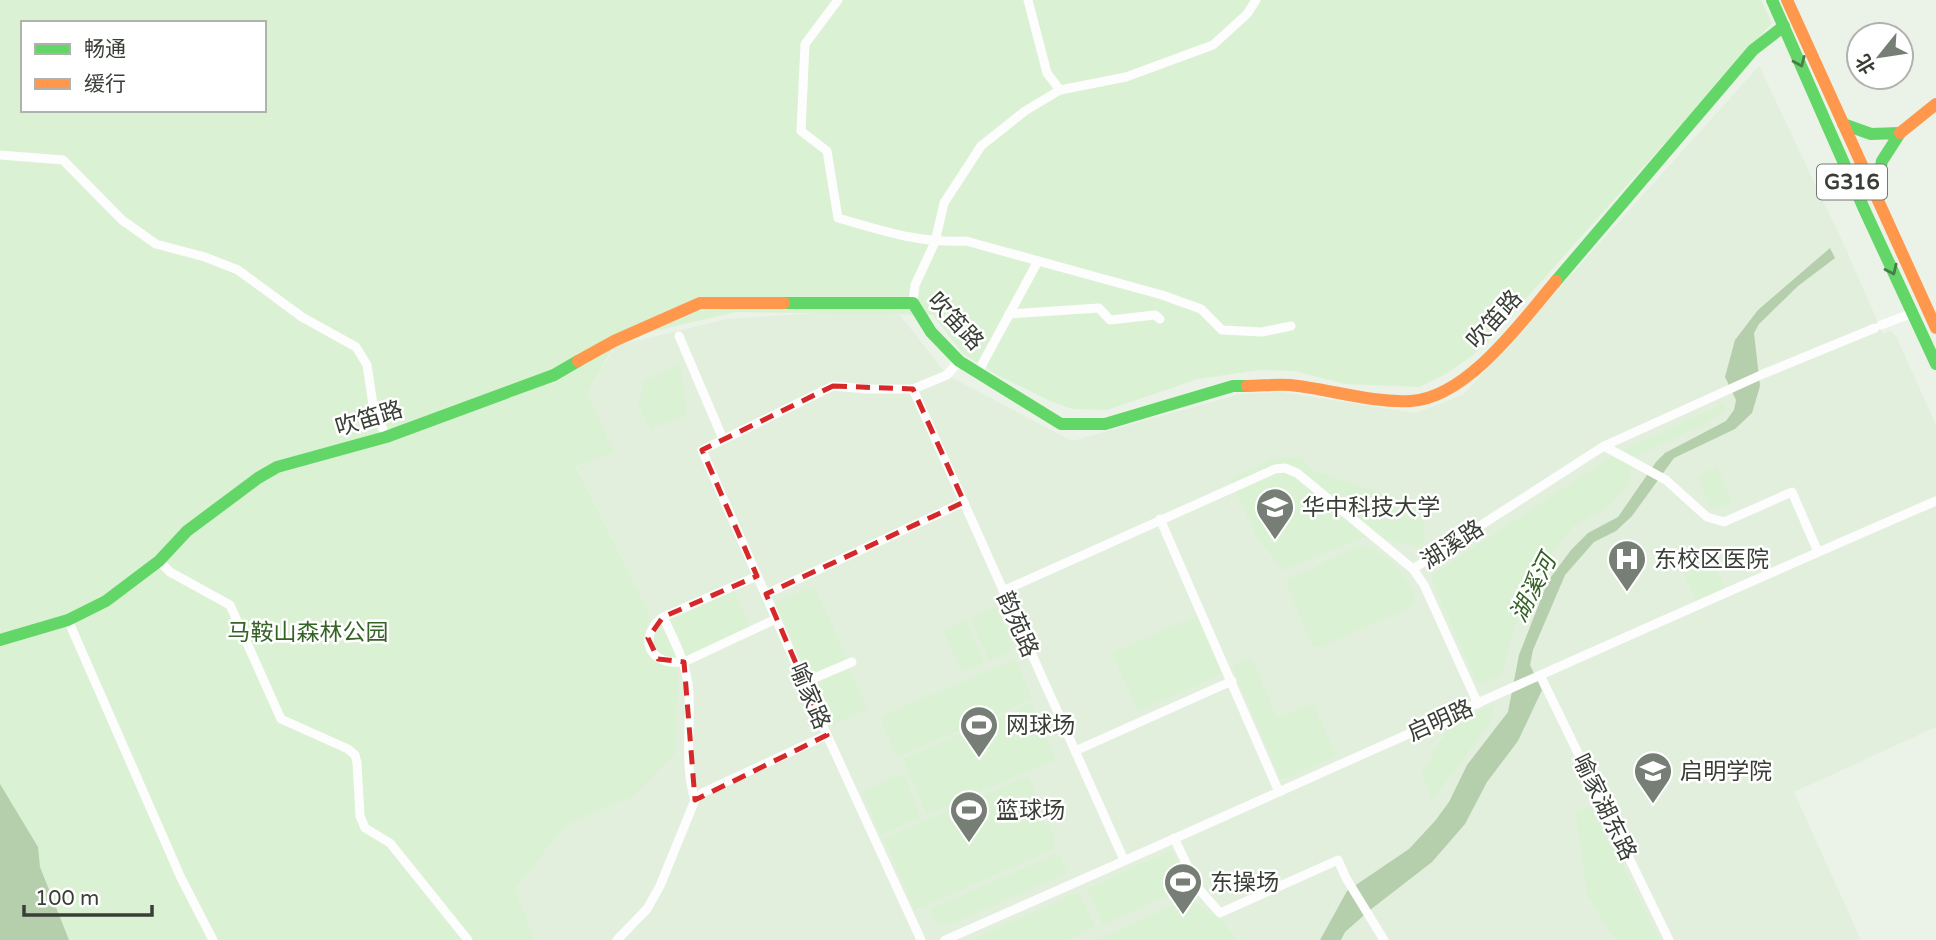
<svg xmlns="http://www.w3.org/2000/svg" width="1936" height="940" viewBox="0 0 1936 940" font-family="'Varela Round','Noto Sans SC',sans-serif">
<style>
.built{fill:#e1efdc}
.green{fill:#dbf1d4;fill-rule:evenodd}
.water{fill:#b5cfad}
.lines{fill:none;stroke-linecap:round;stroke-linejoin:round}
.street{stroke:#fcfdfc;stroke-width:9}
.fast{stroke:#63d668;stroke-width:12}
.slow{stroke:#ff974d;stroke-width:12}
.oneway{stroke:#4a7b4b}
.marked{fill:none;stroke:#d62828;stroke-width:5;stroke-dasharray:14 9;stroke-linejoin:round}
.labels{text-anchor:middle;stroke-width:5;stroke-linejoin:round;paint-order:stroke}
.shield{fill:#fff;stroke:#747973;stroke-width:2}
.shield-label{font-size:21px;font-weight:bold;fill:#393f37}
.street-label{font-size:23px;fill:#393f37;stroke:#fff}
.poi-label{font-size:23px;fill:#393f37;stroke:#fff;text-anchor:start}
.park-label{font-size:23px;fill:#356227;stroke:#fff}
.water-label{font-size:24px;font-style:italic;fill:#356227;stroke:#fff}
</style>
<rect width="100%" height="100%" fill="#ebf3e8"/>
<polygon class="built" points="1759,66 1845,247 1883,334 1890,331 1896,336 1936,425 1936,727 1794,792 1861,940 535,940 515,889 566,825 635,795 658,664 646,651 644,630 651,617 576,465 587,394 615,346 727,319 847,311 900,315 947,375 1072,441 1240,394 1281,392 1415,413 1463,395"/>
<g class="green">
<path d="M0,0H1761L1772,23L1488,341L1472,356L1444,375L1419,387L1345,384L1294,371L1260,370L1198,379L1107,410L1072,409L1050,401L997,375L962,353L933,315L736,312L617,340L587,394L614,451L576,466L651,617C635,647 647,662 678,668L675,753L635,795L566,825L515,889L535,940H0ZM23,23H264V110H23Z"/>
<polygon points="680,364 687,414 651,429 638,404 644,387 641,382"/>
<polygon points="1723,404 1726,410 1708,422 1635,457 1628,484 1608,507 1573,526 1543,565 1519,615 1509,645 1502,675 1478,684 1432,581 1434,574 1617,453"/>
<polygon points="1273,457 1303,459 1311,470 1393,497 1424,503 1423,548 1369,535 1282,570 1256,535 1231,480"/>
<polygon points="1717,467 1732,502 1712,510 1697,476"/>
<path d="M1360,545C1393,557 1400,567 1415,598L1410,607L1320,647L1312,645L1286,581Z"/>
<polygon points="1707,551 1726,590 1698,603 1675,553 1691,556"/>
<polygon points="814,586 847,659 809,676 775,603"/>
<path d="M734,591L750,626C735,633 691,657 678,658C665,660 657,652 652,642L654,630L661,624Z"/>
<polygon points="996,606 1014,649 989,660 971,618"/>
<polygon points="1198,615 1223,673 1138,711 1112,653"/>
<polygon points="966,620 984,663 962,672 943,630"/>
<polygon points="1251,658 1277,718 1313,703 1336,756 1281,780 1232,666"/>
<polygon points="1015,659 1032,699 897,757 880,717"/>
<polygon points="848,666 868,709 830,726 809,683"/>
<polygon points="1031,703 1056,759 927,815 903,759"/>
<polygon points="1494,704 1490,723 1432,800 1422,774 1449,728"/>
<polygon points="903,774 921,817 881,835 862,792"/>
<polygon points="1024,777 1029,777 1036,795 1033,797 1035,801 1038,800 1046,818 1043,820 1045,824 1048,823 1056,841 1053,843 1055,848 915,910 884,839"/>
<polygon points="1592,806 1660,940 1618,940 1609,932 1587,893 1576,813"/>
<polygon points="1172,850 1188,886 1103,924 1087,889"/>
<polygon points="1058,853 1067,873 946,926 935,921 930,909"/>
<polygon points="1079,892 1095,927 1067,940 972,940"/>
<polygon points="1192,897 1196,904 1221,919 1236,940 1096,940"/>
</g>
<g class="water">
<polygon points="1830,248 1835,258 1798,286 1759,324 1754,333 1760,386 1752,413 1735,429 1674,458 1632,516 1616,531 1594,542 1565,575 1533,650 1530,665 1542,690 1518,741 1487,782 1465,824 1432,862 1370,910 1345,932 1341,940 1320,940 1347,891 1409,849 1435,821 1449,802 1467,765 1508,712 1519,655 1548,581 1571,550 1588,533 1618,517 1656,462 1665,453 1726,421 1734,410 1736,400 1725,377 1735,340 1758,310"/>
<polygon points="0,784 38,847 40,867 69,940 0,940"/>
</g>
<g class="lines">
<g class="street">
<path d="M838,0L805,44L801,131L827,151L838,218C884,231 917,243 966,241L1162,295L1201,309L1222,330L1262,332L1291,326"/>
<polyline points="1028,0 1047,73 1060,90"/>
<polyline points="0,155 63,160 122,220 156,244 205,257 238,270 302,317 356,347 367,365 373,405 386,437"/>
<polyline points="913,303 915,285 935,242 944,203 981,146 1025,111 1060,90 1126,77 1213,45 1247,14 1256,0"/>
<polyline points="1009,314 1099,308 1110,320 1155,315 1160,319"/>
<polyline points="1881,325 1913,313"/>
<polyline points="679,336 723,439"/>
<polyline points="978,372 1038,261"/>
<polyline points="913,389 1124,860"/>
<polyline points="1604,446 1666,480 1707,517 1724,522 1792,492 1818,552"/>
<polyline points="1160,519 1279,792"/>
<polyline points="159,561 170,572 230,605 281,719 348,749 355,755 357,763 360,816 365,828 390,843 468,940"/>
<polyline points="1413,569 1604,446 1763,374 1875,328"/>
<path d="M757,576L663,617C636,639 650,666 684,662L776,619"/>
<polyline points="1003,591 1275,469 1285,468 1297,473 1413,569 1424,585 1478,704"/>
<polyline points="766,594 964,502"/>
<path d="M663,617C675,642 687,664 689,693C691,728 684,766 695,800"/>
<polyline points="68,620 181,878 213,940"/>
<polyline points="1540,675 1669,940"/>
<polyline points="805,682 852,662"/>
<polyline points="1075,751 1232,681"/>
<polyline points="1174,838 1198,888 1220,913 1338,860 1346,878 1384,940"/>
<polyline points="617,940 647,909 660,886 695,800 702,793 827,735"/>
<polyline points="921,940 827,735 702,450 833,386 867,389 913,389 947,375 959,361"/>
<path d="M945,940C1276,795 1604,644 1936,501"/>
</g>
<g class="fast">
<polyline points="1772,0 1865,211 1936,364"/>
<polyline points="1843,124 1871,134 1900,133 1882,161 1875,194"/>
<polyline points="1556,281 1753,50 1784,26"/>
<polyline points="784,303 913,303 931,332 959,361 1061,424 1105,424 1233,386 1247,386"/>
<polyline points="0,640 68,620 106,601 159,561 187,531 258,478 277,467 386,437 554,375 578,361"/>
</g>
<g class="slow">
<polyline points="1787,0 1936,328"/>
<polyline points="1900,133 1936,104"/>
<polyline points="578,361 614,341 700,303 784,303"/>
<path d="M1247,386C1261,386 1276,384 1290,385C1330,389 1370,403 1411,401C1467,398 1522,321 1556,281"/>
</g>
</g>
<defs><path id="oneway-chevron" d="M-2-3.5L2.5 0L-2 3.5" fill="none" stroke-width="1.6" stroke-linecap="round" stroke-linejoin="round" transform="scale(1.75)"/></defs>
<g class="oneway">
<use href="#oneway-chevron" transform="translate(1800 62) rotate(66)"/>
<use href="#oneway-chevron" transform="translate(1892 270) rotate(65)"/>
</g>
<path class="marked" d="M833,386L913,389L964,502L766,594L827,735L695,800L684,662L658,659L648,638L663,617L757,576L702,450Z"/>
<defs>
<symbol id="university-pin" viewBox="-11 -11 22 30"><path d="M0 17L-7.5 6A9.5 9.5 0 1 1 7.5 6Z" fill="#777e75" stroke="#fff"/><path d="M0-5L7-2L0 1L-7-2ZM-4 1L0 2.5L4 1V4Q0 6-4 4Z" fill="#fff"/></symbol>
<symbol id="hospital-pin" viewBox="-11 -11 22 30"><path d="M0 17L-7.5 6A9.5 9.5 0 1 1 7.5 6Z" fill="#777e75" stroke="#fff"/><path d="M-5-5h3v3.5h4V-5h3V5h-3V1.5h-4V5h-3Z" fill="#fff"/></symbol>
<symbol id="stadium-pin" viewBox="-11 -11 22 30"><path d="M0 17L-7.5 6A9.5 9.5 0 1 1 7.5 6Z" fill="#777e75" stroke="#fff"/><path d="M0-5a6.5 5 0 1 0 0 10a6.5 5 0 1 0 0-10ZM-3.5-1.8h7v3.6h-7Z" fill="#fff"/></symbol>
</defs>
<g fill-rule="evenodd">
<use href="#university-pin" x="1253" y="485" width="44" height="60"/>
<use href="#hospital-pin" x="1605" y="537" width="44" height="60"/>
<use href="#stadium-pin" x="957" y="703" width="44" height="60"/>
<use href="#university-pin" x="1631" y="749" width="44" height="60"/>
<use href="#stadium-pin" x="947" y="788" width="44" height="60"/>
<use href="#stadium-pin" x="1161" y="860" width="44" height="60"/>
</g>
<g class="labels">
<rect class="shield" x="1817" y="164.5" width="70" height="35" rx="5"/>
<g class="shield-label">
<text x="1852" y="189">G316</text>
</g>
<g class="street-label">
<text transform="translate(1494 319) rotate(-48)" y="8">吹笛路</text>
<text transform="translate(956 321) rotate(47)" y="8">吹笛路</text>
<text transform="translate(369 418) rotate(-17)" y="8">吹笛路</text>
<text transform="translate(1452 544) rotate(-33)" y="8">湖溪路</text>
<text transform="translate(1018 624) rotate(66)" y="8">韵苑路</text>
<text transform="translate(810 696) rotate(67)" y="8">喻家路</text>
<text transform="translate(1440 720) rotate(-24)" y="8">启明路</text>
<text transform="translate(1605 807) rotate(64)" y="8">喻家湖东路</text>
</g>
<g class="poi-label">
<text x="1302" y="515">华中科技大学</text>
<text x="1654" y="567">东校区医院</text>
<text x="1006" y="733">网球场</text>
<text x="1680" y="779">启明学院</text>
<text x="996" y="818">篮球场</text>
<text x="1210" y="890">东操场</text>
</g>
<g class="park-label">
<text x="308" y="640">马鞍山森林公园</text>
</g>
<g class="water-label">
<text transform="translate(1533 588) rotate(-63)" y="8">湖溪河</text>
</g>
</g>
<rect x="21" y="21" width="245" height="91" fill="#ffffff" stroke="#b0b2af" stroke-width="2"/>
<rect x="35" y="44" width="35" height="10" fill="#63d668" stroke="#b0b2af" stroke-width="2"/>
<text x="84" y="56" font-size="21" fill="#393f37">畅通</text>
<rect x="35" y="79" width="35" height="10" fill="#ff974d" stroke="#b0b2af" stroke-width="2"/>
<text x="84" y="91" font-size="21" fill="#393f37">缓行</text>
<g transform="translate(1880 56) rotate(240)"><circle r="33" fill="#ffffff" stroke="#b0b2af" stroke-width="2"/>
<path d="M0-5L12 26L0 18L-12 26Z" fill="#777e75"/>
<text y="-10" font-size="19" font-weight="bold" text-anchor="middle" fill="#393f37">北</text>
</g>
<path d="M24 905v10h128v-10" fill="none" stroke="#393f37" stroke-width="3.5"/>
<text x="35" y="905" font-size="21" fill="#393f37" stroke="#ffffff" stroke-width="5" paint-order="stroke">100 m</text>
</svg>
